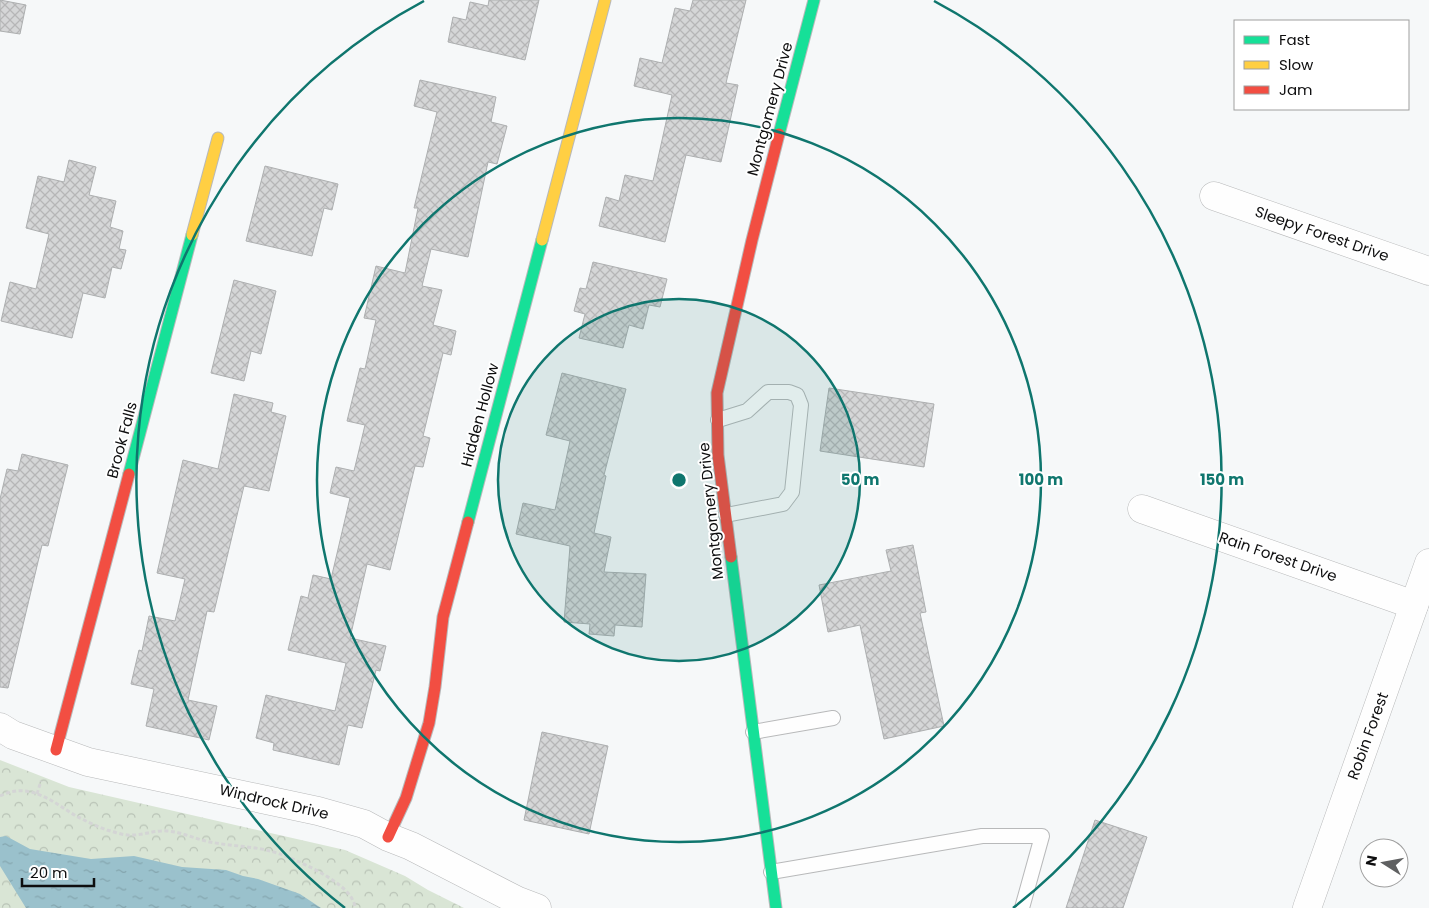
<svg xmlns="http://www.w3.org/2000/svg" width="1429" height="908" viewBox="0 0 1429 908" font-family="Poppins,sans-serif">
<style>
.park{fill:url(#park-crowns)}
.water{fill:url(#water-ripples)}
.building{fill:url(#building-cross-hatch);stroke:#adafb0}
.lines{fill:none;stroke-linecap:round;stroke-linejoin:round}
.lane-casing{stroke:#b8b9ba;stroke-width:16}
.street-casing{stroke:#b8b9ba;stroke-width:29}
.fast-casing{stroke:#b8b9ba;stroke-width:13}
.slow-casing{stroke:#b8b9ba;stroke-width:13}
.jam-casing{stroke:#b8b9ba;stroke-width:13}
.path{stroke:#d4d5d5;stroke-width:3;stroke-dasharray:4 2.5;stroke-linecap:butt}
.lane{stroke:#fefefe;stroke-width:14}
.street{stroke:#fefefe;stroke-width:28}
.fast{stroke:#16e098;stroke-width:11}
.slow{stroke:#ffcf43;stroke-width:11}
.jam{stroke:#f24e42;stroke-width:11}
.ring{fill:none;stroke:#0f766e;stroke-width:2.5}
.labels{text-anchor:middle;stroke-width:4;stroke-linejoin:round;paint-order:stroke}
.street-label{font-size:15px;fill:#0e0e0f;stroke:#fff}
.centre{fill:#0f766e;stroke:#fff;stroke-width:2.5}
.ring-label{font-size:15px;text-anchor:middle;font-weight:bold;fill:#0f766e;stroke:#fff;stroke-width:4;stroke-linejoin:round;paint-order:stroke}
</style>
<defs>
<pattern id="park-crowns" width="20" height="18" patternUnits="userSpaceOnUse" patternTransform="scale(1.25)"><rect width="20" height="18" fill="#d9e5d5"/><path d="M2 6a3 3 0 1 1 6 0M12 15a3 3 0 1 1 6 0" fill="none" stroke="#b9c3b6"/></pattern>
<pattern id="water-ripples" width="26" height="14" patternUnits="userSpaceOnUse" patternTransform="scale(1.25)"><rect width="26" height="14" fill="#9ac1cc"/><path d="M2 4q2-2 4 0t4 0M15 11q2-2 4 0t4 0" fill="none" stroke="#84a5ae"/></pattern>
<pattern id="building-cross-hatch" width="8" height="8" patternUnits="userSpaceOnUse" patternTransform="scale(1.25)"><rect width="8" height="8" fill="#d5d6d7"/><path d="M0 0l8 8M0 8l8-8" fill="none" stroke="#b6b6b7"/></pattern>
</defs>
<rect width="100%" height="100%" fill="#f6f8f9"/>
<polygon class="park" points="0,760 69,787 345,850 405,876 428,890 464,908 0,908"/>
<polygon class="water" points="6,836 30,849 91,859 134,856 182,867 226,870 243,876 258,879 300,894 321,908 26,908 0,866 0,837"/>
<g class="building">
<polygon points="0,0 26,5 20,34 0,31"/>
<polygon points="489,0 539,0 525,60 448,42 453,17 466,20 470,2 488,6"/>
<polygon points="693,0 746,0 726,83 738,85 721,162 686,155 665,242 599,226 606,197 619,201 625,175 653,181 672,95 634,86 640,58 662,63 675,8 690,11"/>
<polygon points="420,80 496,97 491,122 507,126 497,164 488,162 468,257 431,249 422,286 442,290 433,325 456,331 451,355 443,353 423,436 430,438 423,467 415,466 390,570 367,564 350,638 386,646 380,671 376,670 362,728 348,725 339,765 273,750 274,743 256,738 266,695 335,711 346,663 288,650 301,596 308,598 313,575 331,579 350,498 330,493 336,467 354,471 365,425 347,421 360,368 365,369 376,320 364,318 376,266 405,273 418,208 414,208 437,112 414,106"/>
<polygon points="69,160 96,167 89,195 116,201 110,227 123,231 119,249 126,250 121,269 112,267 105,298 83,293 72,338 1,321 10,282 36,289 49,234 26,228 38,176 64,182"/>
<polygon points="265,166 338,184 332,210 324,208 312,256 246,241"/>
<polygon points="593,262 667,279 660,307 649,305 643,329 629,325 623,348 579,338 585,314 574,311 580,288 586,289"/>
<polygon points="234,280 276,291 261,354 251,351 244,381 211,373"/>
<polygon points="562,373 626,389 604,475 606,476 594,533 611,537 604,572 646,574 642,627 615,625 614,636 589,634 590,624 564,622 570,546 516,534 523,503 555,510 570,441 546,435"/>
<polygon points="829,388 934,404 924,467 820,451"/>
<polygon points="234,394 273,403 271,412 286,416 269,491 244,486 214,612 207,611 188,700 217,706 209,740 146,726 154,689 131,684 139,650 142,651 149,616 175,621 185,579 157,573 183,460 218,469"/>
<polygon points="22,454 68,465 48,546 42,545 8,688 0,687 0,499 7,469 18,471"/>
<polygon points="913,545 926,612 920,613 944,726 884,739 860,625 828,632 819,585 891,571 886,550"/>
<polygon points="542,732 608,746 589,834 524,820"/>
<polygon points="1095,820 1147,837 1123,908 1066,908"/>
</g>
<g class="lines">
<defs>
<g id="lane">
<polyline points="718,420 747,411 768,392 789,392 797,395 801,405 792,492 783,504 726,515"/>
<polyline points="753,732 833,718"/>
<polyline points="771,872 982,836 1042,836 1022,908"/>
</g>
<g id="street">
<polyline points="1214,196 1429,271"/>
<polyline points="1142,509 1414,605"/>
<polyline points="0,727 13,735 88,762 318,811 364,824 388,837 411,846 516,900 537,908"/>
<polyline points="1307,908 1429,563"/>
</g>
<g id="fast">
<polyline points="779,134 814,0"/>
<polyline points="129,474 192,235"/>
<polyline points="468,522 542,240"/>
<polyline points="731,557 776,908"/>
</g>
<g id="slow">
<polyline points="192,235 218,138"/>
<polyline points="542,240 605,0"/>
</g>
<g id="jam">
<polyline points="731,557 718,455 717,393 752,240 779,134"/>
<polyline points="56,750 129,474"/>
<polyline points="388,837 406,798 429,723 435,687 443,617 468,522"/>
</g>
</defs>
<use href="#lane" class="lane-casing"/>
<use href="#street" class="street-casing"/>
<use href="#fast" class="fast-casing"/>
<use href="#slow" class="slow-casing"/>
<use href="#jam" class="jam-casing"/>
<g class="path">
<polyline points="37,794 41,781"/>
<path d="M0,796C8,792 16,790 25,791C44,793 61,807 76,816C86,821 96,826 107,830C115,832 124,836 133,835C144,835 155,830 167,831C182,832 195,839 210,842C230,846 251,846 270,851C290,856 346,881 353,901C354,901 355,907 355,908"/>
</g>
<use href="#lane" class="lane"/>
<use href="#street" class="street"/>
<use href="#fast" class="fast"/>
<use href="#slow" class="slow"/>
<use href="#jam" class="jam"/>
</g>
<circle cx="679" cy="480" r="181" fill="#0f766e" fill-opacity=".12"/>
<g class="ring">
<circle cx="679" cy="480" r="181"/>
<circle cx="679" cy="480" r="362"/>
<path d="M345 908A543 543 0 0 1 424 1M934 1A543 543 0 0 1 1013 908"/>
</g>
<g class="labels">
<g class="street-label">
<text transform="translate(770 109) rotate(-75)" y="5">Montgomery Drive</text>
<text transform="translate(1322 234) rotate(19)" y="5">Sleepy Forest Drive</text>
<text transform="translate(480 415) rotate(-75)" y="5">Hidden Hollow</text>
<text transform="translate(122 440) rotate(-75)" y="5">Brook Falls</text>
<text transform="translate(711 511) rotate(-96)" y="5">Montgomery Drive</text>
<text transform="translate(1278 557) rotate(19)" y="5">Rain Forest Drive</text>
<text transform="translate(1368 736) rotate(-70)" y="5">Robin Forest</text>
<text transform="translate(274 802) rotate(13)" y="5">Windrock Drive</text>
</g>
</g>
<circle cx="679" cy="480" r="8" class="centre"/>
<g class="ring-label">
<text x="860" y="485">50 m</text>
<text x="1041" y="485">100 m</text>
<text x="1222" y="485">150 m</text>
</g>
<rect x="1234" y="20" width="175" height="90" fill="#ffffff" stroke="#9f9f9f"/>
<rect x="1244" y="36" width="25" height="8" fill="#16e098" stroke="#9f9f9f"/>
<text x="1279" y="45" font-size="15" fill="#0e0e0f">Fast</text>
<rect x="1244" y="61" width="25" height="8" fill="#ffcf43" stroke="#9f9f9f"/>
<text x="1279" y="70" font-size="15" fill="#0e0e0f">Slow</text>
<rect x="1244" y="86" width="25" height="8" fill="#f24e42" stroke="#9f9f9f"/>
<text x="1279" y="95" font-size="15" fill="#0e0e0f">Jam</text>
<g transform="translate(1384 863) rotate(281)"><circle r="24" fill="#ffffff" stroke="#9f9f9f"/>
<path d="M0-4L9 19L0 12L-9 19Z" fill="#5f6061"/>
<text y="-8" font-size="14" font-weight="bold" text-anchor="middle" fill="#0e0e0f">N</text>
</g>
<path d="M22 878v8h72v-8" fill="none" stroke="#0e0e0f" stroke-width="2.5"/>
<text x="30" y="878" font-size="15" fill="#0e0e0f" stroke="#ffffff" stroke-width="4" paint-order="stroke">20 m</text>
</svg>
